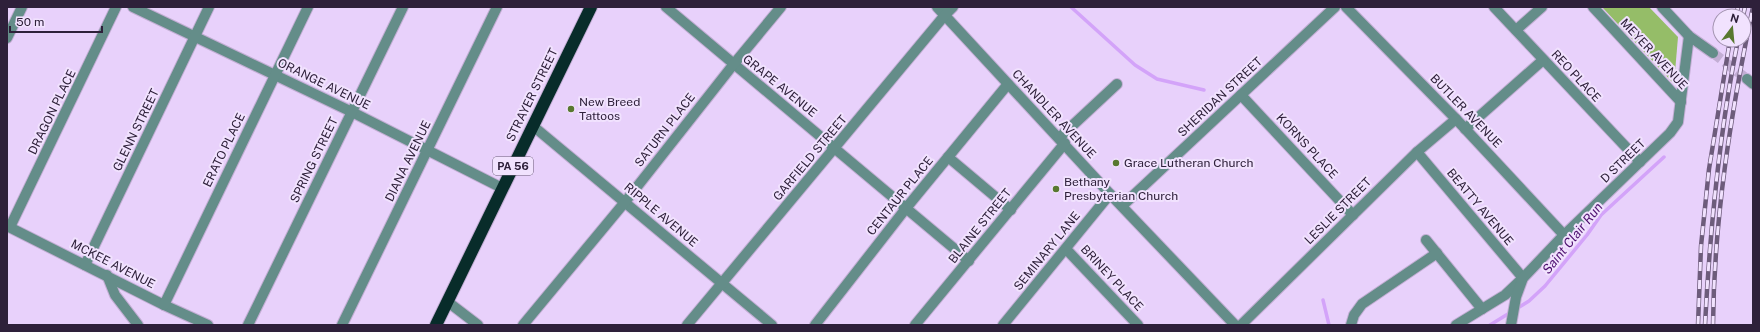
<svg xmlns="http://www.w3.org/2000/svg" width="1760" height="332" viewBox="0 0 1760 332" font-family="'Public Sans',sans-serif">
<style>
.green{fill:#95bd68}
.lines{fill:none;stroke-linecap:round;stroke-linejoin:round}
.stream{stroke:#d3a3f9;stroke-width:3.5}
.minor-tunnel{stroke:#c3aed4;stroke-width:10;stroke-dasharray:10 5;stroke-linecap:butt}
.minor-casing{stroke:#c3aed4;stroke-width:12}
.highway-casing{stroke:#c3aed4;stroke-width:14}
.minor{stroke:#648d89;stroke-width:10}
.highway{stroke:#082c2a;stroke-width:12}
.rail-casing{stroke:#6d5c7b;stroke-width:4.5}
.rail{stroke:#f1e2fe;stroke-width:3;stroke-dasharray:9;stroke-linecap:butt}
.poi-dot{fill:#58782f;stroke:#f1e2fe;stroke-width:1.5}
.labels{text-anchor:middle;stroke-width:4;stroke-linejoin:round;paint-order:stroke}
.shield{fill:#f1e2fe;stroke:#685a75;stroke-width:1}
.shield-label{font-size:11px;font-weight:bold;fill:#2e203a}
.street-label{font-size:12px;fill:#2e203a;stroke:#f1e2fe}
.poi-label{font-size:12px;fill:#2e203a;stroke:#f1e2fe;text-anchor:start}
.water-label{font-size:13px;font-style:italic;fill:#4d0f6f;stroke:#f1e2fe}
</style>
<rect width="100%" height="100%" fill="#e8d1fb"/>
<polygon class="green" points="1602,7 1649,7 1678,37 1674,84"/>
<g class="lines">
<g class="stream">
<polyline points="1071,7 1135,65 1157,79 1204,90"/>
<polyline points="1323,300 1329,325"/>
<polyline points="1490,325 1529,301 1545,286 1587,235 1601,215 1664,157"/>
</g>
<polyline class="minor-tunnel" points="1713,53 1747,79"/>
<defs>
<g id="minor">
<polyline points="133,7 352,112 502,188"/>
<polyline points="666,7 969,261"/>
<polyline points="937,7 1110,194 1235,325"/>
<polyline points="1346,7 1456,119 1564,235"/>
<polyline points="1494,7 1640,162"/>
<polyline points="1593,7 1681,102"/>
<polyline points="1662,7 1689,36 1713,53"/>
<polyline points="1516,30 1542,7"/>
<polyline points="7,38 22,7"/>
<polyline points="1747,79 1753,84"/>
<polyline points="1241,95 1353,215"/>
<polyline points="533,126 772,325"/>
<polyline points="1465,129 1543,60"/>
<polyline points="1059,138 1117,84"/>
<polyline points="1417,152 1523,278 1505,295 1456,325"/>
<polyline points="948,157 1011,210"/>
<polyline points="1122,206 1335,7"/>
<polyline points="7,226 164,305 208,325"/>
<polyline points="10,227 116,7"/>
<polyline points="1426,240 1482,309"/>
<polyline points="1066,249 1138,325"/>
<polyline points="85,265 209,7"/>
<polyline points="107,275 115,295 138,325"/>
<polyline points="448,302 478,325"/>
<polyline points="164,305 308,7"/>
<polyline points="248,325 403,7"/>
<polyline points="342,325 497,7"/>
<polyline points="523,325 625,202 733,65 781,7"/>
<polyline points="687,325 945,15 953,7"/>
<polyline points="815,325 907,207 1008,84"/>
<polyline points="915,325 1065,143"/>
<polyline points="1003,325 1110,194"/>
<polyline points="1241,325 1417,152 1456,119"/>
<polyline points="1351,325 1354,315 1362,304 1437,253"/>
<polyline points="1511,325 1516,297 1523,278 1564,235 1670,133 1678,122 1689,36"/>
</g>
<polyline id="highway" points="436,325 591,7"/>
</defs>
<use href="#minor" class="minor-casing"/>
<use href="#highway" class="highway-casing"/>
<use href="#minor" class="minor"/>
<use href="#highway" class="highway"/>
<defs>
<g id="rail">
<polyline points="1736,16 1738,7"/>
<polyline points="1743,16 1745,7"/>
<polyline points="1698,325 1701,246 1709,169 1730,40"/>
<path d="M1705,325C1710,229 1719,134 1738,40"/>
<path d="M1713,325C1714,218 1731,112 1753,7"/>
</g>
</defs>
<use href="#rail" class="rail-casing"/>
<use href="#rail" class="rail"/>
</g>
<g class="poi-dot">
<circle cx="571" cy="109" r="4"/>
<circle cx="1116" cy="163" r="4"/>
<circle cx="1056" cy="189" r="4"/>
</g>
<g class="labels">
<rect class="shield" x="493" y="157" width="40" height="18" rx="3"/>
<g class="shield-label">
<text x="513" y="170">PA 56</text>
</g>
<g class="street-label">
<text transform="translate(1654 54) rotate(47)" y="4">MEYER AVENUE</text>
<text transform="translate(1576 76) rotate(47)" y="4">REO PLACE</text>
<text transform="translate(324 84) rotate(26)" y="4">ORANGE AVENUE</text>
<text transform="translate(780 86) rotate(39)" y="4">GRAPE AVENUE</text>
<text transform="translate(532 95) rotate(-64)" y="4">STRAYER STREET</text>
<text transform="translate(1220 97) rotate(-43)" y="4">SHERIDAN STREET</text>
<text transform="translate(1466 111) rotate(46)" y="4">BUTLER AVENUE</text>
<text transform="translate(52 112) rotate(-64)" y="4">DRAGON PLACE</text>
<text transform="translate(1054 114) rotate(47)" y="4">CHANDLER AVENUE</text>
<text transform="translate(136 130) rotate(-64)" y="4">GLENN STREET</text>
<text transform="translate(665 130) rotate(-52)" y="4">SATURN PLACE</text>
<text transform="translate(1307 146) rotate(47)" y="4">KORNS PLACE</text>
<text transform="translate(224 150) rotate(-64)" y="4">ERATO PLACE</text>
<text transform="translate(810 158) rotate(-50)" y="4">GARFIELD STREET</text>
<text transform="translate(314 160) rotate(-64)" y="4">SPRING STREET</text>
<text transform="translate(408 161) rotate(-64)" y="4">DIANA AVENUE</text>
<text transform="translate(1623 161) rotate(-44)" y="4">D STREET</text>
<text transform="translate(900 196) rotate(-51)" y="4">CENTAUR PLACE</text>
<text transform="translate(1480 207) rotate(50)" y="4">BEATTY AVENUE</text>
<text transform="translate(1338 211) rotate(-45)" y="4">LESLIE STREET</text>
<text transform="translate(661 215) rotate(40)" y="4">RIPPLE AVENUE</text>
<text transform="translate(980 226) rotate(-51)" y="4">BLAINE STREET</text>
<text transform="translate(1047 251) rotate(-51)" y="4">SEMINARY LANE</text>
<text transform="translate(113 264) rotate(27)" y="4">MCKEE AVENUE</text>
<text transform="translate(1112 278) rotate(47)" y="4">BRINEY PLACE</text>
</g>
<g class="poi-label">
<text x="579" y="106">New Breed<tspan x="579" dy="14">Tattoos</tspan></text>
<text x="1124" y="167">Grace Lutheran Church</text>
<text x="1064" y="186">Bethany<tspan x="1064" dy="14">Presbyterian Church</tspan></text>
</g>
<g class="water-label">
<text transform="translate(1572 238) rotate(-51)" y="5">Saint Clair Run</text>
</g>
</g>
<rect width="1760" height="332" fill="none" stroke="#2e203a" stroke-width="16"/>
<g transform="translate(1732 28) rotate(16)"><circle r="19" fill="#f1e2fe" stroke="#a394b0"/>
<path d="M0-3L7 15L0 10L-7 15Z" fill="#58782f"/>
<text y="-6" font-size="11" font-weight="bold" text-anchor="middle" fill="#2e203a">N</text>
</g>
<path d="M10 26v6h92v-6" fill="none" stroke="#2e203a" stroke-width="2"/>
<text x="16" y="26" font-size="12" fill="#2e203a" stroke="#f1e2fe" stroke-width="3" paint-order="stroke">50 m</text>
</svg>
